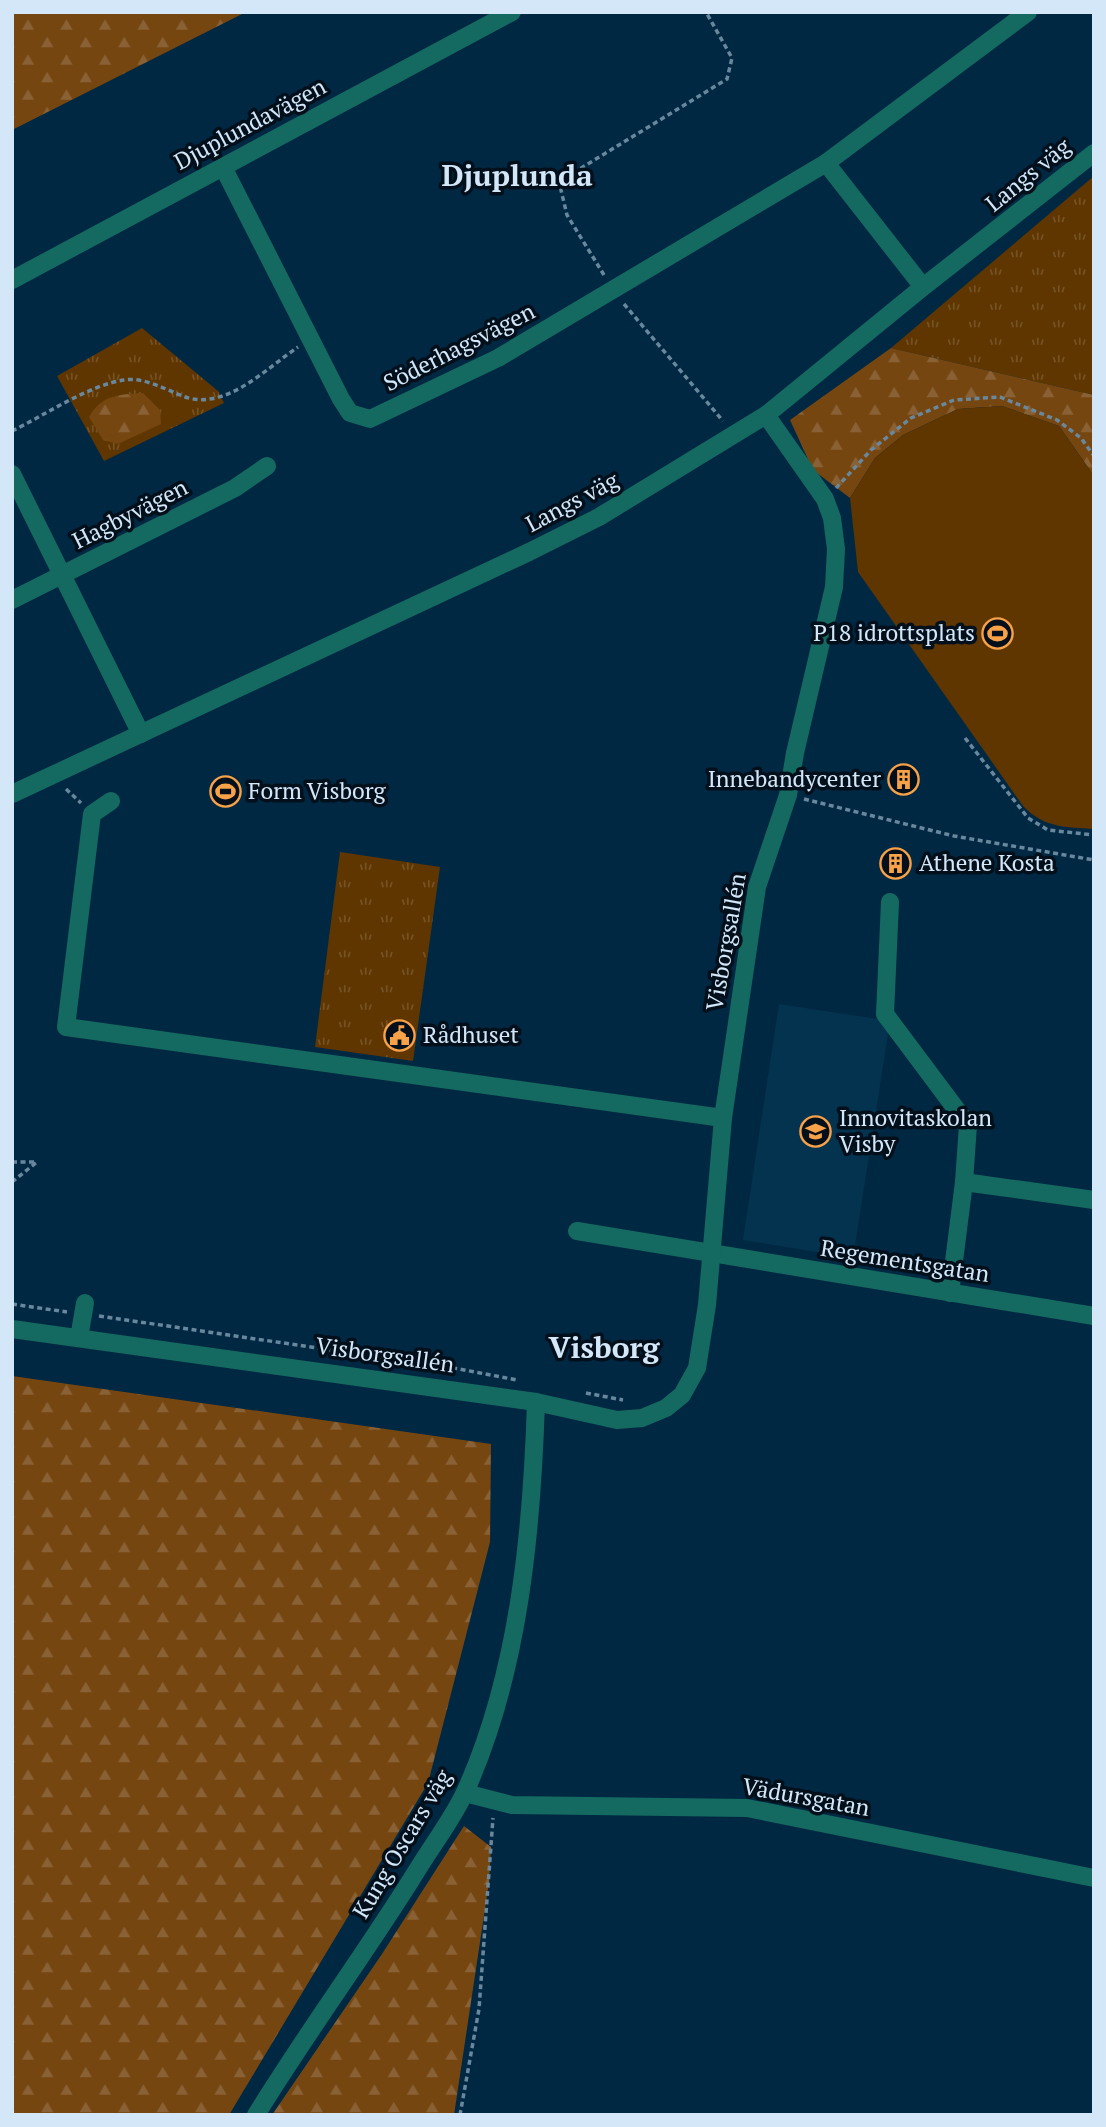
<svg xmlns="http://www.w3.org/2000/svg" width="1106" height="2127" viewBox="0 0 1106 2127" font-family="'PT Serif',serif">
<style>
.built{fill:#043350}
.grass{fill:url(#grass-tufts)}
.forest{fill:url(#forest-firs)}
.pitch{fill:#5f3500}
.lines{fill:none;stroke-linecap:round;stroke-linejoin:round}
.path{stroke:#69879d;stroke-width:3.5;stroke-dasharray:5 3.5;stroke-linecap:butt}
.minor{stroke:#146a60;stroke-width:18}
.labels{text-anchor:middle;stroke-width:7;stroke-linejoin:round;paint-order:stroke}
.street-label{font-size:23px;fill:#d3e7f9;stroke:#03101b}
.poi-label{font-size:23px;fill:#d3e7f9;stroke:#03101b;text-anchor:start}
.district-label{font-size:30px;font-weight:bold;fill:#d3e7f9;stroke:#03101b}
</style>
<defs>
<pattern id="grass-tufts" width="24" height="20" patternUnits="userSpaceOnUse" patternTransform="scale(1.75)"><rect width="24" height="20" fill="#5f3500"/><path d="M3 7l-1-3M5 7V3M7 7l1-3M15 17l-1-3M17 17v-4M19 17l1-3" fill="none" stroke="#755226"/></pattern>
<pattern id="forest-firs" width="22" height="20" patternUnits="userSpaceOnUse" patternTransform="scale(1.75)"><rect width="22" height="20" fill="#764611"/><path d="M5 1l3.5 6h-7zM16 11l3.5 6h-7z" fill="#896134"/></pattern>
</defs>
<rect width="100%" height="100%" fill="#002842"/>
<polygon class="built" points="779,1004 890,1021 853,1258 743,1240"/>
<g class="grass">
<polygon points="1094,176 1094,395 891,348"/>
<polygon points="142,328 218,391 224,403 104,461 57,376"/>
<polygon points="340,852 440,867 413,1061 315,1047"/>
</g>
<g class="forest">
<polygon points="12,12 246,12 12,130"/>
<polygon points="891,348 1094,395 1094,476 1059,426 1002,406 958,409 903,435 875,458 850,498 813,470 790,420"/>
<path d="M143,393L160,410L161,424L118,444L103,440L89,417C102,394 119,395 143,393Z"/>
<polygon points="12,1376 491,1444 490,1542 428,1783 229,2115 12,2115"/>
<polygon points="464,1826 491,1847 489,1882 454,2115 272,2115 382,1954"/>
</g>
<path class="pitch" d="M1002,406L1059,426L1094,476V829C1065,827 1044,828 1023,806L858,572L850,498L875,458L903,435L958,409Z"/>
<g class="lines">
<g class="path">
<polyline points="604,275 567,215 560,186 573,173 727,79 732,58 706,12"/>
<polyline points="624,304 723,421"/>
<path d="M12,431C45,415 89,385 124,380C143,377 163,388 180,395C223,414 264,370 298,347"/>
<polyline points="836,488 871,450 911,418 954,400 1000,397 1057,420 1081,438 1094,456"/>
<polyline points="965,738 1028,818 1048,830 1094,835"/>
<polyline points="66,789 81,803"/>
<polyline points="804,799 954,836 1094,860"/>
<polyline points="12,1162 35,1162"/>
<polyline points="12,1182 37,1162"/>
<polyline points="12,1304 67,1312"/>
<polyline points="99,1316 454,1368 517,1380"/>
<polyline points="586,1393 623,1400"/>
<polyline points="460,2115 479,2009 493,1818"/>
</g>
<g class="minor">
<polyline points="826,163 923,287"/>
<polyline points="223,167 341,399 350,413 370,419 498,358 826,163 1028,12"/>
<polyline points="12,280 512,12"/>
<polyline points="12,474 141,734"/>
<polyline points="12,600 235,488 267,466"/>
<polyline points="12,794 529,552 599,517 766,415 923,287 1094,153"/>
<polyline points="111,801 92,814 66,1027 723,1118"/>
<polyline points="890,902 885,1014 968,1125 964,1182"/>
<polyline points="577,1231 1094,1316"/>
<polyline points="950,1293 964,1182 1094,1200"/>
<polyline points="12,1329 536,1402 617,1420 642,1418 666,1408 682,1395 697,1368 707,1305 723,1118 757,887 788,795 795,753 834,587 836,549 832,518 825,499 766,415"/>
<polyline points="79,1338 85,1303"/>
<polyline points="465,1793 512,1805 747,1808 1094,1878"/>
<path d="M256,2115C307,2032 365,1954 416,1872C432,1845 453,1819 466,1790C519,1672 532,1531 536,1402"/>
</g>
</g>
<defs>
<symbol id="stadium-ring" viewBox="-11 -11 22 22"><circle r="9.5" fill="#03101b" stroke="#f7a149" stroke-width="1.5"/><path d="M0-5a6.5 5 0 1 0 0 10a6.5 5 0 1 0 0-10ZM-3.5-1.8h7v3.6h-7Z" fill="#f7a149"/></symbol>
<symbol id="building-ring" viewBox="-11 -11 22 22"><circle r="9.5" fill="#03101b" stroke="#f7a149" stroke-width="1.5"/><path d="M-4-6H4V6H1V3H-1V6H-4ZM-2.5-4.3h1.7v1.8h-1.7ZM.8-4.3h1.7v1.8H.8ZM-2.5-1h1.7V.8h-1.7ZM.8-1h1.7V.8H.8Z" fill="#f7a149"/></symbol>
<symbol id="civic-ring" viewBox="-11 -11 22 22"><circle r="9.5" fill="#03101b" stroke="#f7a149" stroke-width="1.5"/><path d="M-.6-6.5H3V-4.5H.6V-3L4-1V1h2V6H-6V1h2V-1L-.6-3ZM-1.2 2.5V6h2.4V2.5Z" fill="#f7a149"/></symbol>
<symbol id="school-ring" viewBox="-11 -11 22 22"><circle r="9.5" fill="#03101b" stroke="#f7a149" stroke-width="1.5"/><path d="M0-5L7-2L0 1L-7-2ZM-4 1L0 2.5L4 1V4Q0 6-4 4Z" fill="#f7a149"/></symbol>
</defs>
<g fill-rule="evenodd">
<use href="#stadium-ring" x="980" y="616" width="35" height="35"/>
<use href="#building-ring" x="886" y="762" width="35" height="35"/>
<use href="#stadium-ring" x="208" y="774" width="35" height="35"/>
<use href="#building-ring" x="878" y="846" width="35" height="35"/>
<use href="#civic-ring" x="382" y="1018" width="35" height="35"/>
<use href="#school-ring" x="798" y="1114" width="35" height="35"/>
</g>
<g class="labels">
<g class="street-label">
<text transform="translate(250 124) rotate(-28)" y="8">Djuplundavägen</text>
<text transform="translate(1028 175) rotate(-39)" y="8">Langs väg</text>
<text transform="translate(459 347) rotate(-27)" y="8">Söderhagsvägen</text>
<text transform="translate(572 502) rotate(-28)" y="8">Langs väg</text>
<text transform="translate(130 514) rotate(-27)" y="8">Hagbyvägen</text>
<text transform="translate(726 942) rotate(-80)" y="8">Visborgsallén</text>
<text transform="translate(905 1261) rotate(9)" y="8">Regementsgatan</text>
<text transform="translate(385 1355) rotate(8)" y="8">Visborgsallén</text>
<text transform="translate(806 1797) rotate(10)" y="8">Vädursgatan</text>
<text transform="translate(402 1844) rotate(-59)" y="8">Kung Oscars väg</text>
</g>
<g class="poi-label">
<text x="975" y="641" text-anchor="end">P18 idrottsplats</text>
<text x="881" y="787" text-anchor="end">Innebandycenter</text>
<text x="248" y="799">Form Visborg</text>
<text x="919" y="871">Athene Kosta</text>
<text x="423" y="1043">Rådhuset</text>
<text x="839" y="1126">Innovitaskolan<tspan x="839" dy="26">Visby</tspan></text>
</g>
<g class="district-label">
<text x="517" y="186">Djuplunda</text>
<text x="604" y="1358">Visborg</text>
</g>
</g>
<rect width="1106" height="2127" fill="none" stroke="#d3e7f9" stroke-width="28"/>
</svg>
